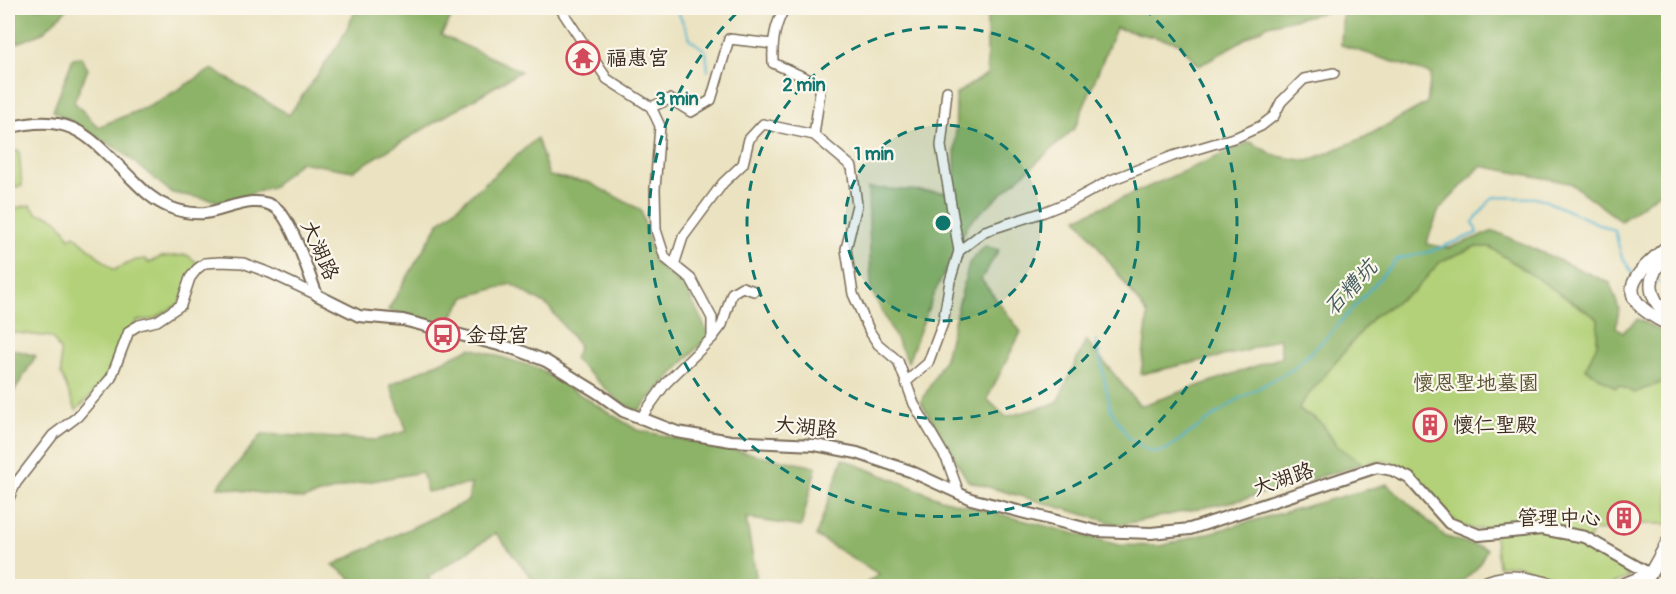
<svg xmlns="http://www.w3.org/2000/svg" width="1676" height="594" viewBox="0 0 1676 594" font-family="Pangolin,'LXGW WenKai TC',sans-serif">
<style>
.green{fill:#b2d178;stroke:#767e4b;stroke-width:1.5}
.forest{fill:#8db368;stroke:#646e43;stroke-width:1.5}
.lines{fill:none;stroke-linecap:round;stroke-linejoin:round}
.stream{stroke:#50b2cf;stroke-width:2}
.minor-casing{stroke:#786a57;stroke-width:12}
.tertiary-casing{stroke:#786a57;stroke-width:14}
.secondary-casing{stroke:#786a57;stroke-width:15}
.minor{stroke:#fff;stroke-width:9}
.tertiary{stroke:#fff;stroke-width:10}
.secondary{stroke:#fff;stroke-width:12}
.ring{fill:none;stroke:#0f766e;stroke-width:3;stroke-dasharray:10 8}
.labels{text-anchor:middle;stroke-width:4.5;stroke-linejoin:round;paint-order:stroke}
.poi-label{font-size:21px;fill:#3b2a1e;stroke:#fbf7ec;text-anchor:start}
.street-label{font-size:21px;fill:#3b2a1e;stroke:#fbf7ec}
.park-label{font-size:21px;fill:#595434;stroke:#fbf7ec}
.water-label{font-size:22px;font-style:italic;fill:#425a5c;stroke:#fbf7ec}
.centre{fill:#0f766e;stroke:#fbf7ec;stroke-width:3}
.ring-label{font-size:18px;text-anchor:middle;font-weight:bold;fill:#0f766e;stroke:#fbf7ec;stroke-width:4.5;stroke-linejoin:round;paint-order:stroke}
</style>
<rect width="100%" height="100%" fill="#fbf7ec"/>
<filter id="ink" filterUnits="userSpaceOnUse"><feTurbulence type="fractalNoise" baseFrequency=".0167" numOctaves="2"/><feDisplacementMap in="SourceGraphic" scale="12" xChannelSelector="R" yChannelSelector="G"/><feConvolveMatrix kernelMatrix="1 2 1 2 8 2 1 2 1" color-interpolation-filters="sRGB"/></filter>
<filter id="wash" filterUnits="userSpaceOnUse"><feTurbulence type="fractalNoise" baseFrequency=".008" numOctaves="4" result="noise"/><feDisplacementMap in="SourceGraphic" scale="24" xChannelSelector="R" yChannelSelector="G"/><feGaussianBlur stdDeviation="1.35" result="paint"/><feColorMatrix in="noise" values="0 0 0 0 0 0 0 0 0 0 0 0 0 0 0 0 0 1.4 0 .05"/><feComposite in="paint" operator="in"/></filter>
<g filter="url(#wash)">
<rect width="100%" height="100%" fill="#eae2c0"/>
<g class="green">
<path d="M8,151H19L22,186L12,187L10,191V204L16,208L30,205L38,214C57,215 60,223 70,238L74,235L114,270L136,260L146,259L148,263L161,257L187,255L199,264L179,304L154,319L137,321C120,353 105,386 76,410L61,374L60,350L52,337L8,332Z"/>
<path d="M1474,247H1490L1598,319L1597,344L1586,368L1616,387L1618,384L1634,393L1668,380V524H1634L1629,529L1592,531L1588,544L1620,565L1629,578L1604,586H1582L1516,565L1498,566L1494,527C1488,528 1481,529 1475,529C1438,525 1423,469 1391,462C1382,460 1372,462 1363,464L1336,445L1323,425L1310,415L1306,414L1299,410L1300,405L1374,316L1415,290L1440,262Z"/>
</g>
<g class="forest">
<polygon points="8,8 68,8 42,33 8,47"/>
<polygon points="357,8 457,8 441,35 521,71 353,171 300,162 272,187 225,202 172,193 121,151 53,111 73,58 81,57 88,69 74,102 98,127 154,104 212,69 289,115 339,44"/>
<polygon points="987,8 1668,8 1668,186 1621,221 1570,183 1481,166 1439,210 1426,244 1448,248 1494,231 1610,283 1619,309 1616,327 1623,332 1638,319 1668,335 1668,380 1634,393 1618,385 1616,388 1586,369 1597,344 1598,319 1490,247 1474,247 1440,262 1415,290 1374,316 1300,405 1299,410 1306,414 1310,415 1323,425 1336,445 1363,464 1240,500 1120,525 968,481 921,402 945,358 969,263 985,246 999,250 981,279 1021,332 987,399 1006,417 1057,403 1086,340 1140,406 1282,357 1279,338 1246,351 1141,374 1148,315 1077,218 1250,142 1276,156 1308,161 1365,137 1427,103 1431,74 1341,45 1343,8 1268,25 1199,66 1179,43 1116,28 1075,128 969,223 933,296 908,362 871,290 868,188 946,192 955,173 956,94 987,74"/>
<polygon points="537,138 549,176 588,182 641,210 654,262 686,289 709,335 638,411 620,402 574,359 579,346 548,306 511,284 465,297 444,327 388,310 439,223"/>
<polygon points="8,348 36,356 8,401"/>
<polygon points="471,348 537,368 637,430 816,467 801,527 746,518 757,581 748,586 538,586 496,533 428,577 434,586 361,586 333,565 468,501 471,484 427,492 422,472 355,484 303,499 218,487 262,434 376,440 407,431 390,385"/>
<polygon points="843,459 941,499 1119,545 1161,546 1387,484 1446,537 1487,549 1477,568 1457,586 862,586 879,574 816,536"/>
</g>
<g class="lines">
<g class="stream">
<polyline points="678,8 679,14 691,40 706,51 708,71"/>
<polyline points="1656,282 1668,282"/>
<polyline points="1096,340 1111,410 1129,438 1150,452 1164,451 1237,400 1293,369 1326,338 1397,259 1429,252 1477,233 1473,222 1493,197 1539,198 1615,231 1621,255 1633,274"/>
</g>
</g>
</g>
<g filter="url(#ink)">
<g class="lines">
<defs>
<g id="minor">
<polyline points="560,8 607,79 651,107 660,126 655,189 656,230 665,258 691,279 712,318 712,338 666,383 640,419"/>
<path d="M785,8C774,25 772,43 773,63L821,85L814,135"/>
<polyline points="947,91 941,146 959,251"/>
<polyline points="651,107 670,99 691,112 711,100 729,39 773,44"/>
<polyline points="674,265 683,237 723,183 743,164 749,139 763,124 814,135 852,167 857,205 846,249 853,294 870,332 878,344 898,361 906,382"/>
<polyline points="712,338 722,325 732,293 742,287 754,291"/>
<polyline points="959,493 947,460 914,404 906,382 928,363 943,323 950,281 959,251 985,231 1044,212 1074,200 1111,180 1173,156 1237,137 1261,126 1274,116 1281,102 1304,79 1334,73"/>
<polyline points="8,500 16,483 53,435 77,417 111,378 129,331 139,325 157,321 181,305 190,278 197,269 205,263 220,262 243,263 270,273 317,295"/>
</g>
<path id="tertiary" d="M8,128C73,110 90,138 133,180C144,191 154,201 169,207C181,212 193,214 205,213C227,210 256,193 276,208C292,220 309,275 317,295L359,316L403,320L518,350L546,361L598,393L623,411L677,432L731,441L815,445L857,453L910,471L971,499L1096,531L1151,533L1190,529L1377,467L1392,470L1409,478L1449,523L1479,535L1542,529L1585,537L1650,574L1648,586"/>
<g id="secondary">
<path d="M1668,246C1630,278 1612,297 1668,324"/>
<path d="M1667,255C1646,275 1646,296 1668,315"/>
<path d="M1479,586C1508,571 1528,579 1558,586"/>
<polyline points="1620,586 1650,574 1668,542"/>
</g>
</defs>
<use href="#minor" class="minor-casing"/>
<use href="#tertiary" class="tertiary-casing"/>
<use href="#secondary" class="secondary-casing"/>
<use href="#minor" class="minor"/>
<use href="#tertiary" class="tertiary"/>
<use href="#secondary" class="secondary"/>
</g>
</g>
<circle cx="943" cy="223" r="98" fill="#0f766e" fill-opacity=".12"/>
<g class="ring">
<circle cx="943" cy="223" r="98"/>
<circle cx="943" cy="223" r="196"/>
<path d="M1144 8A294 294 0 1 1 742 8"/>
</g>
<defs>
<symbol id="temple-ring" viewBox="-11 -11 22 22"><circle r="9.5" fill="#fbf7ec" stroke="#d1495b" stroke-width="1.5"/><path d="M0-6L5-2H3V0L6.5 2.5H4V6H1.5V3h-3V6H-4V2.5H-6.5L-3 0V-2H-5Z" fill="#d1495b"/></symbol>
<symbol id="bus-ring" viewBox="-11 -11 22 22"><circle r="9.5" fill="#fbf7ec" stroke="#d1495b" stroke-width="1.5"/><path d="M-5-6H5V4H4V6H2V4H-2V6H-4V4H-5ZM-3.5-4V0h7V-4ZM-3.5 1.2v1.5H-2V1.2ZM2 1.2v1.5H3.5V1.2Z" fill="#d1495b"/></symbol>
<symbol id="building-ring" viewBox="-11 -11 22 22"><circle r="9.5" fill="#fbf7ec" stroke="#d1495b" stroke-width="1.5"/><path d="M-4-6H4V6H1V3H-1V6H-4ZM-2.5-4.3h1.7v1.8h-1.7ZM.8-4.3h1.7v1.8H.8ZM-2.5-1h1.7V.8h-1.7ZM.8-1h1.7V.8H.8Z" fill="#d1495b"/></symbol>
</defs>
<g fill-rule="evenodd">
<use href="#temple-ring" x="564" y="39" width="38" height="38"/>
<use href="#bus-ring" x="424" y="316" width="38" height="38"/>
<use href="#building-ring" x="1411" y="406" width="38" height="38"/>
<use href="#building-ring" x="1605" y="499" width="38" height="38"/>
</g>
<g class="labels">
<g class="poi-label">
<text x="606" y="65">福惠宮</text>
<text x="466" y="342">金母宮</text>
<text x="1453" y="432">懷仁聖殿</text>
<text x="1601" y="525" text-anchor="end">管理中心</text>
</g>
<g class="street-label">
<text transform="translate(320 250) rotate(66)" y="7">大湖路</text>
<text transform="translate(806 427) rotate(6)" y="7">大湖路</text>
<text transform="translate(1283 479) rotate(-19)" y="7">大湖路</text>
</g>
<g class="park-label">
<text x="1476" y="390">懷恩聖地墓園</text>
</g>
<g class="water-label">
<text transform="translate(1350 287) rotate(-47)" y="8">石糟坑</text>
</g>
</g>
<circle cx="943" cy="223" r="9" class="centre"/>
<g class="ring-label">
<text x="804" y="91">2 min</text>
<text x="677" y="105">3 min</text>
<text x="874" y="160">1 min</text>
</g>
<rect width="1676" height="594" fill="none" stroke="#fbf7ec" stroke-width="30"/>
</svg>
